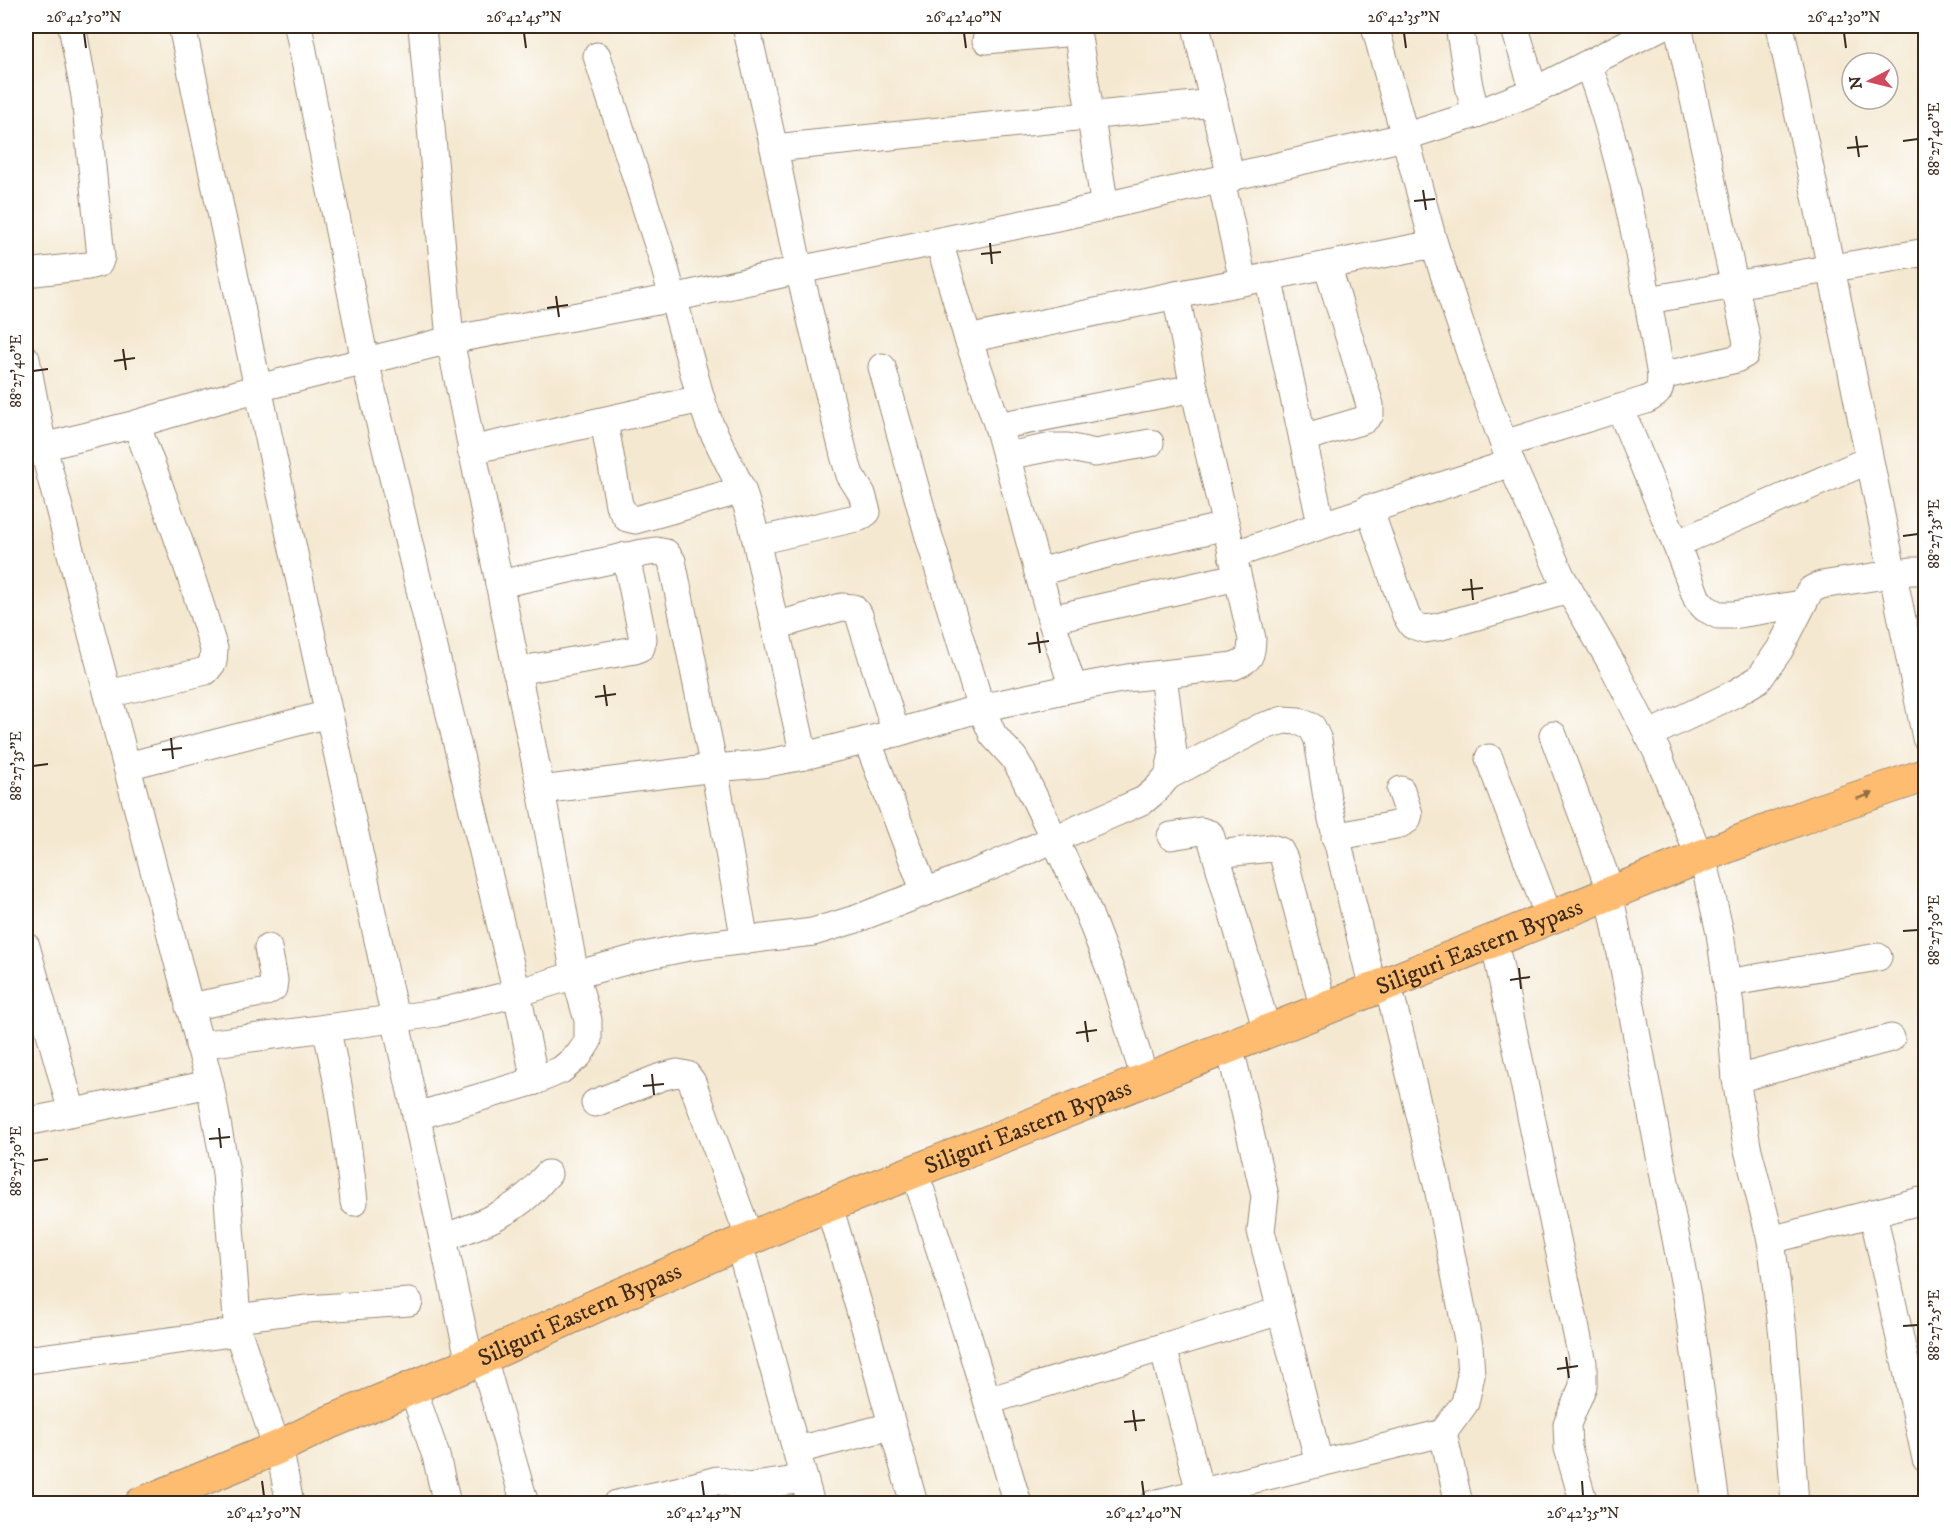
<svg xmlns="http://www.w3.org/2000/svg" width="1951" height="1529" viewBox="0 0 1951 1529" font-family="'IM FELL DW Pica',serif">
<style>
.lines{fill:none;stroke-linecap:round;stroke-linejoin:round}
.minor-casing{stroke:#988977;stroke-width:29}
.major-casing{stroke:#988977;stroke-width:35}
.minor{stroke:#fff;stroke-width:27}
.major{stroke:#fdbc6f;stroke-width:33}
.oneway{fill:#926c42}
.ticks{fill:none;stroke:#3b2a1e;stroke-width:2}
.labels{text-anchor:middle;stroke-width:4.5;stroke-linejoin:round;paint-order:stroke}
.street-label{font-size:24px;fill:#3b2a1e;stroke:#fff}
.neatline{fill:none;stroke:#3b2a1e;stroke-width:2}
.ticks-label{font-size:15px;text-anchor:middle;fill:#3b2a1e}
</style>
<rect width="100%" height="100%" fill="#fff"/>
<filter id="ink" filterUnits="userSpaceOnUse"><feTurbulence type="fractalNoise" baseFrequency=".0167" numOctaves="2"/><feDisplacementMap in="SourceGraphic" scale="12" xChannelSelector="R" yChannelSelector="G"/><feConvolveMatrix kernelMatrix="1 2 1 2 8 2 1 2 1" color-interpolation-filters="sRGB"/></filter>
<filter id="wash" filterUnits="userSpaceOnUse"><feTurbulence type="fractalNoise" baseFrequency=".008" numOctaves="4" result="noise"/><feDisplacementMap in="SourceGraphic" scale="24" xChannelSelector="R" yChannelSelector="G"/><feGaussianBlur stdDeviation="1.35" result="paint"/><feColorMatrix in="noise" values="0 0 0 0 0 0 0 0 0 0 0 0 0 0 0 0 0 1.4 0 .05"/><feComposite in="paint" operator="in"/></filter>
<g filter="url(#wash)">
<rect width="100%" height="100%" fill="#f4e8d0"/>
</g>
<g filter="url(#ink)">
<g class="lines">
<defs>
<g id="minor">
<polyline points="182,26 258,388 470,1363"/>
<polyline points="298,26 365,361 517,993 535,1081"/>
<polyline points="746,26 774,148 799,270 845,459 850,475 862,494 867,512 860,517 757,541"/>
<polyline points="1196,26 1231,178"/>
<polyline points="1375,26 1434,244 1472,359 1511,463 1561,576 1612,664 1657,752 1707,875 1720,933 1730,1006 1736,1079 1747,1146 1771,1240 1783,1336 1795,1504"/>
<polyline points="1459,26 1469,86 1476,114"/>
<polyline points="1514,26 1534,91"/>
<polyline points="1780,26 1831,268 1926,738"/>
<polyline points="986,40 1064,33 1073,33 1078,37 1105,207"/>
<polyline points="597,56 661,254 701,399 710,425 742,490 752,522 804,756"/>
<polyline points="774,148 1214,103"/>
<polyline points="1221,180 1243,281"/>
<polyline points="939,242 968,339 998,426 1051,619 1073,688"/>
<polyline points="26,273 88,266 99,263 101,257 85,96 72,26"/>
<polyline points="1268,276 1321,524"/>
<polyline points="1648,300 1926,252"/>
<polyline points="968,339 1176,295"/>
<polyline points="26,359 43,447 210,1084 226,1173 238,1332 277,1448"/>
<polyline points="882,367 929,537 981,708 993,735 1014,758 1022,772 1083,899 1113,977 1145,1079"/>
<polyline points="1661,376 1736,359 1745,354 1747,342 1678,26"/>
<polyline points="1620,408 1676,544 1697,599 1705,608 1718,615 1733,615 1802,604"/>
<polyline points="604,421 619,505 627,518 635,520 742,490"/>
<polyline points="998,426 1194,388"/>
<polyline points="1303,438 1364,420 1370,414 1370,405 1327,265"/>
<path d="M1504,444L1646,400C1660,393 1660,391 1661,376C1643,271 1625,164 1588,64"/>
<polyline points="471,450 701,399"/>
<polyline points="26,451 136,424 258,388 450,340 673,298 799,270 1062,216 1404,137 1476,114 1534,91 1662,26"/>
<polyline points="1006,456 1052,447 1067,447 1095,453 1150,443"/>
<polyline points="1369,508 1406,615 1412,625 1425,629 1438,627 1569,590"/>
<polyline points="1676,544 1869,460"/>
<polyline points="1232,555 1511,463"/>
<polyline points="1038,572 1130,548 1226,526"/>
<path d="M499,584L643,553L656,551L666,553L672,561L714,768L762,764L804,756L896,733L981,708L1073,688L1127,678L1234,666C1251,659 1251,656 1252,639L1194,388L1176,295L1434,244"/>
<polyline points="1051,619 1237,577"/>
<polyline points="775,626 842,607 853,608 859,615 896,733"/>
<polyline points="516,671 635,650 641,647 643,639 626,556"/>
<path d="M108,694L206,671L213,662L214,649C191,573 165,499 136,424"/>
<polyline points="1553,735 1611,892"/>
<polyline points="1648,735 1734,694 1759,679 1780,649 1808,594 1812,589 1821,585 1911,571 1926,571"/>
<polyline points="867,740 925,892"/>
<polyline points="1489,758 1549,917"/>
<polyline points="127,766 329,714"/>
<polyline points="1168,776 1261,727 1284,720 1298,721 1312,727 1318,740 1327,798 1373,989"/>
<polyline points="541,790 714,768 745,941"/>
<polyline points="1171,836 1201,831 1210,834 1267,1031"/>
<polyline points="1335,837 1400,824 1407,820 1409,814 1401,790"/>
<polyline points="1217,854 1271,848 1280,851 1284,859 1324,1009"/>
<polyline points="1613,912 1687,1296 1716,1504"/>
<polyline points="26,946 72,1112"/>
<polyline points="1498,959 1583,1363 1583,1386 1567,1424 1568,1448 1584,1504"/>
<polyline points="1727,983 1878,957"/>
<polyline points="1392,1001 1438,1188 1469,1345 1471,1375 1465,1403 1443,1433 1459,1504"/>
<polyline points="189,1007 266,992 273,988 274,980 268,948"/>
<path d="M326,1028C340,1086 348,1142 354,1202"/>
<polyline points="199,1045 437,1013 517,993 575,975 644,956 689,947 813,932 856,919 992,866 1117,812 1144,800 1156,790 1168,776 1173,753 1163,675"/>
<polyline points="1234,1065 1265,1196 1261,1231 1319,1463"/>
<polyline points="1736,1079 1891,1038"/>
<polyline points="595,1103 661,1077 677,1073 687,1075 692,1082 750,1239"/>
<polyline points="417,1116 535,1081 561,1070 579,1055 588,1041 588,1020 575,975 541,790 450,340 422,26"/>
<polyline points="26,1122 210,1084"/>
<polyline points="920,1188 966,1330 1018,1504"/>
<polyline points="1873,1213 1926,1459"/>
<polyline points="834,1223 865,1327 914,1504"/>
<path d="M444,1238C473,1227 505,1216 528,1195C535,1189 541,1181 548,1174"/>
<polyline points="1771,1240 1920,1201"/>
<polyline points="744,1261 811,1504"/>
<polyline points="237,1318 307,1309 409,1302"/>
<polyline points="1163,1347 1203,1504"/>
<polyline points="26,1360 238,1332"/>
<polyline points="487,1372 525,1504"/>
<polyline points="417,1401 436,1456 447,1504"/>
<polyline points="988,1401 1280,1311"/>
<polyline points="797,1450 892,1426"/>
<polyline points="282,1462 290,1504"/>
<polyline points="673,1492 717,1480 747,1487 804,1479"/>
<polyline points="617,1504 673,1492 676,1504"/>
<polyline points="1153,1504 1443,1433"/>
</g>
<g id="major">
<path id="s1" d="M141,1504L277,1448L330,1422L462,1367L602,1303L804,1215L1324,1009L1700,857L1816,812L1926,775"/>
</g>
</defs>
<use href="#minor" class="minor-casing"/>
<use href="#major" class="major-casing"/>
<use href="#minor" class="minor"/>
<use href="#major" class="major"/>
</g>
<defs><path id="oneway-solid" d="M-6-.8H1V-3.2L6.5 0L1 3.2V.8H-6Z" transform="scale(1.5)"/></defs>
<use class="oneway" href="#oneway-solid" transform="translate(1865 796) rotate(-19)"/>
</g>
<path class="ticks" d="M84,33L86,48M524,33L526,48M964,33L966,48M1404,33L1406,48M1844,33L1846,48M1856,136L1859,157M1903,141L1918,139M1847,148L1868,146M1423,190L1426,210M1414,201L1435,199M990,243L992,264M981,254L1001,252M556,296L559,317M547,308L568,305M123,349L126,370M114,361L135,358M33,371L48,369M1903,536L1918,534M1471,579L1473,600M1462,590L1483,588M1037,632L1040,653M1028,644L1049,641M604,685L607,706M595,697L616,694M171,738L173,759M162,750L182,748M33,766L48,764M1903,931L1918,930M1519,968L1521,989M1510,980L1530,977M1085,1021L1088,1042M1076,1033L1097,1030M652,1074L654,1095M643,1086L664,1084M219,1128L221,1148M209,1139L230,1137M33,1161L48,1159M1903,1326L1918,1325M1566,1357L1569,1378M1557,1369L1578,1366M1133,1410L1136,1431M1124,1422L1145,1420M262,1481L264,1496M702,1481L704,1496M1142,1481L1144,1496M1582,1481L1583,1496"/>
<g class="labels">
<g class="street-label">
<text dy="8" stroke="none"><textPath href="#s1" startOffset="1450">Siliguri Eastern Bypass</textPath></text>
<text dy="8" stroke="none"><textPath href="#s1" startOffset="964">Siliguri Eastern Bypass</textPath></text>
<text dy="8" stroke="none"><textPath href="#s1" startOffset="478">Siliguri Eastern Bypass</textPath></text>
</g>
</g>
<rect width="1951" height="1529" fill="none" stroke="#fff" stroke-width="66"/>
<g transform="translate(1870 81) rotate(263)"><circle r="28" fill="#ffffff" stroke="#b1aaa5" stroke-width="1.5"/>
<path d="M0-4.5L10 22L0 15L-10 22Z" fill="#d1495b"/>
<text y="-9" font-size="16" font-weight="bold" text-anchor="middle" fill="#3b2a1e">N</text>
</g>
<rect x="33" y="33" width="1885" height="1463" class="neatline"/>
<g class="ticks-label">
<text x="84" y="22">26°42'50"N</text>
<text x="524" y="22">26°42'45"N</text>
<text x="964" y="22">26°42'40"N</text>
<text x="1404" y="22">26°42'35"N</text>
<text x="1844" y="22">26°42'30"N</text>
<text transform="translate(1934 139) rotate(-90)" y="5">88°27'40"E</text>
<text transform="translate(16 371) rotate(-90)" y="5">88°27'40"E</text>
<text transform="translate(1934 534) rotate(-90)" y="5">88°27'35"E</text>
<text transform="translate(16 766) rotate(-90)" y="5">88°27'35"E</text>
<text transform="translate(1934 930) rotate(-90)" y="5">88°27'30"E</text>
<text transform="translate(16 1161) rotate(-90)" y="5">88°27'30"E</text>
<text transform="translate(1934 1325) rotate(-90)" y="5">88°27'25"E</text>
<text x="264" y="1518">26°42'50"N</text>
<text x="704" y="1518">26°42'45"N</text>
<text x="1144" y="1518">26°42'40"N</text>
<text x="1583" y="1518">26°42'35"N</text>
</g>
</svg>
